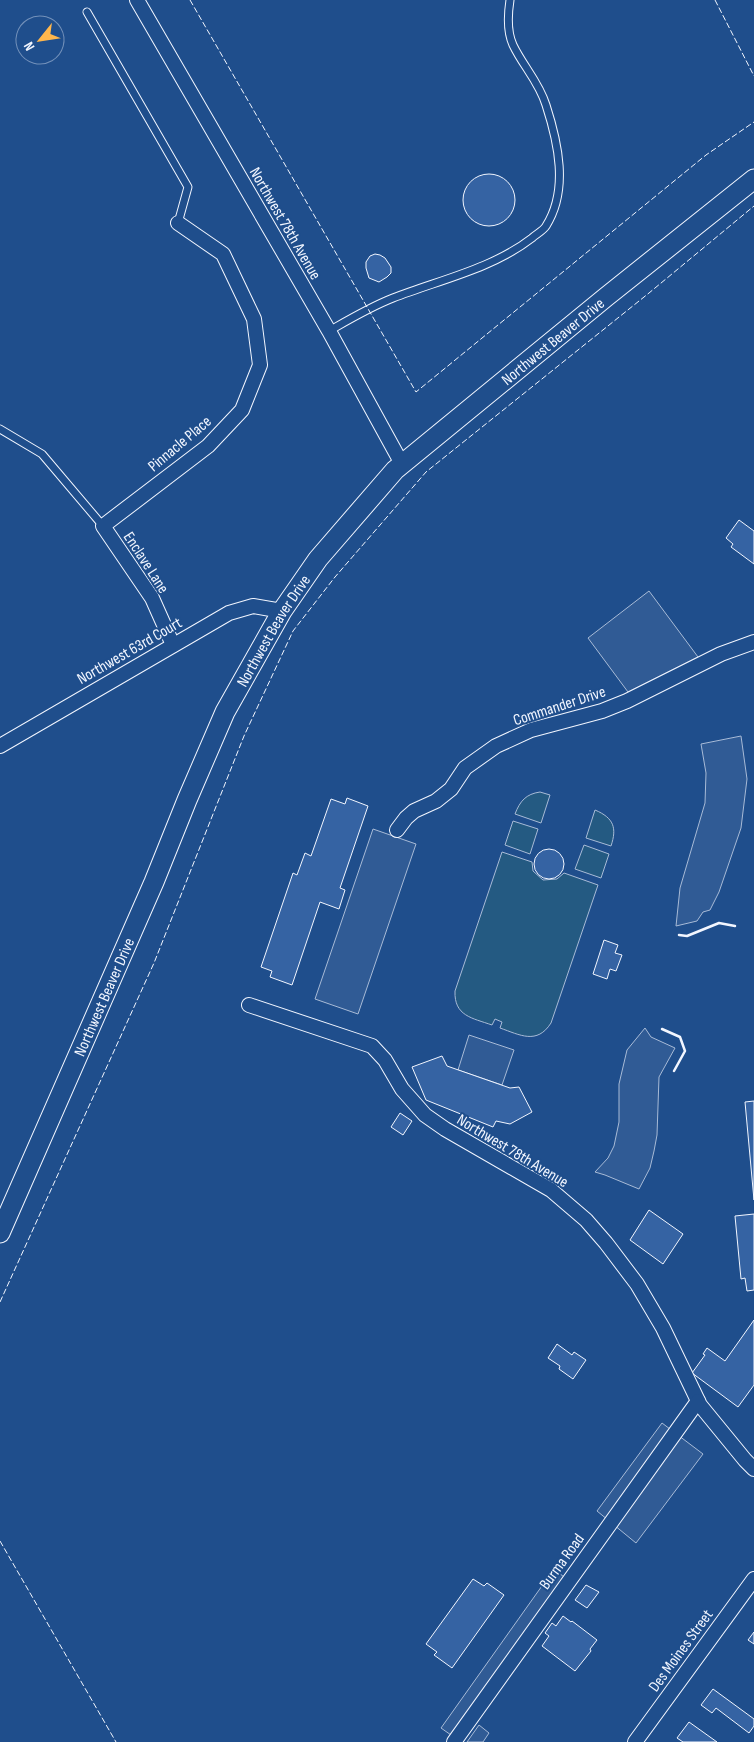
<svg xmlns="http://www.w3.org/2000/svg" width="754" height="1742" viewBox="0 0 754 1742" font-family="'Sofia Sans Condensed',sans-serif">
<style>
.green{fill:#245a82;stroke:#a8bbd7}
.parking{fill:#305b95;stroke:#a8bbd7}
.building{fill:#3563a3;stroke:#f2f6ff}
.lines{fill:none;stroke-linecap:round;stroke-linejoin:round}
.lane-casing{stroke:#f2f6ff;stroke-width:9}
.street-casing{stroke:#f2f6ff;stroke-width:16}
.secondary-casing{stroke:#f2f6ff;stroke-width:21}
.lane{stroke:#1f4e8c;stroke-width:7}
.street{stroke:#1f4e8c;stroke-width:14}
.secondary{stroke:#1f4e8c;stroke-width:19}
.fence{stroke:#f2f6ff;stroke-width:1;stroke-dasharray:6 2.5;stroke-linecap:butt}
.wall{stroke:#f2f6ff;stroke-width:2.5}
.labels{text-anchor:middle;stroke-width:4;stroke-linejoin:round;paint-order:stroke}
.street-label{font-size:16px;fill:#f2f6ff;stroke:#1f4e8c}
</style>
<rect width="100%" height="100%" fill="#1f4e8c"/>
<g class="green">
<path d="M540,792L550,795L541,823L515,814C520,801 526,794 540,792Z"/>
<path d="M595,810C614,818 617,828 611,846L586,838Z"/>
<polygon points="513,821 538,829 530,854 505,845"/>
<polygon points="584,845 609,854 601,878 575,869"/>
<path d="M502,852L532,862L533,871L543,880L557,879L564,873L598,885L551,1023C537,1045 520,1035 500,1028L502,1022L495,1019L492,1025C472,1018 454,1016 455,991Z"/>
</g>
<g class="parking">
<polygon points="649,591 698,657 628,692 588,638"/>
<polygon points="741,736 747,779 741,828 719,892 710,910 703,912 697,921 676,926 680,888 705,803 706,773 701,744"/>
<polygon points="373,829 416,844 358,1014 315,999"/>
<polygon points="645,1028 651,1037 675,1048 659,1077 657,1135 654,1151 650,1168 639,1189 605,1175 595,1172 608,1158 614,1146 619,1122 619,1084 627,1050"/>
<polygon points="469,1035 514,1050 502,1085 458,1070"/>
<polygon points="662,1423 703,1454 636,1543 597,1511"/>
<polygon points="554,1569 564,1577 451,1735 441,1728"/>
<polygon points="479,1725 489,1733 483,1742 467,1742"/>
</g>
<g class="building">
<circle cx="489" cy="200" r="26"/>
<polygon points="375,254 380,255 385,258 391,267 391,273 387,277 379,282 369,278 366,268 366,262 370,256"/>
<polygon points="739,520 754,531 754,564 731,547 733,544 726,538"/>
<polygon points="347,798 368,806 340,888 345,890 339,909 320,902 292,985 270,977 272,971 261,967 293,873 297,875 305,853 311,856 331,799 345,804"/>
<circle cx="549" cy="864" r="15"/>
<polygon points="604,940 618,945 615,953 622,955 616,971 610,969 607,979 593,974"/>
<polygon points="442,1056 447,1066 510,1088 519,1087 532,1112 510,1124 496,1121 493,1127 426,1100 412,1067"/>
<polygon points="754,1101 754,1200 745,1102"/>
<polygon points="400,1113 412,1121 403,1135 391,1127"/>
<polygon points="649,1210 683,1234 663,1264 630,1240"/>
<polygon points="754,1214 754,1290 747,1291 745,1278 741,1279 735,1216"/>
<polygon points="754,1320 754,1385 738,1407 692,1373 705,1355 703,1354 707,1348 725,1361"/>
<polygon points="557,1344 572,1355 574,1352 586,1360 573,1379 559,1369 560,1366 548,1358"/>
<polygon points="473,1579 484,1586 487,1583 504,1595 452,1668 434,1655 437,1652 426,1644"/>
<polygon points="586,1585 599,1592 587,1608 575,1600"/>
<polygon points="563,1616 571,1622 572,1621 597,1640 590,1649 591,1651 575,1671 542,1646 549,1636 545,1633 552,1623 556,1626"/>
<polygon points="754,1632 754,1644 748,1640"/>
<polygon points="713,1689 754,1719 754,1726 749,1733 716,1708 712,1713 701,1705"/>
<polygon points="689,1722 717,1742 683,1742 677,1738"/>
</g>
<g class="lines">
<defs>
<g id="lane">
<polyline points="87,12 188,187 178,223"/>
<path d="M329,331C350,319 370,307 393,298C439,280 492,269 532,238C536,234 543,231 546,226C569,190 558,142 546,105C539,82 523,66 513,45C507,32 508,13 510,0"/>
<polyline points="0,429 42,454 103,526"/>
</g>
<g id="street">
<polyline points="137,0 329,331 402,464"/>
<polyline points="173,645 152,598 103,526 208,446 242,410 260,365 254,319 223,254 178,223"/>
<polyline points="0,746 229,613 253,606 282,611"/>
<polyline points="397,830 406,818 414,811 436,801 451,789 465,768 496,746 531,730 602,711 627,701 721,654 754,642"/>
<polyline points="249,1005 372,1046 385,1060 402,1089 425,1115 445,1129 551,1190 586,1220 606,1243 637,1284 663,1328 700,1405 745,1460 754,1469"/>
<polyline points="454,1742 698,1401"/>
<polyline points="635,1742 754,1579"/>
</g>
<g id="secondary">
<path id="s1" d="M0,1233L154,882L187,800L225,712L282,611L318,559L395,470L606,297L754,179"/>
</g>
</defs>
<use href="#lane" class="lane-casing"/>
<use href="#street" class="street-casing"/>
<use href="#secondary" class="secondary-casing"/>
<use href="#lane" class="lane"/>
<use href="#street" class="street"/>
<use href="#secondary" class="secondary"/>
<g class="fence">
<polyline points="190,0 416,392 706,155 754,122"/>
<polyline points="715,0 754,76"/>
<polyline points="0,1302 154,963 244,736 293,631 335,577 426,472 649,293 754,206"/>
<polyline points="0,1541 116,1742"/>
</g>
<g class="wall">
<polyline points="679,935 687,936 719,923 735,926"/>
<polyline points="662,1029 680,1037 685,1051 674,1071"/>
</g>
</g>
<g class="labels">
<g class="street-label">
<text transform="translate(286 223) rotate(60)" y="6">Northwest 78th Avenue</text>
<text dy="6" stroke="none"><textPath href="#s1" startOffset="1068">Northwest Beaver Drive</textPath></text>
<text transform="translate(179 443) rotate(-40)" y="6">Pinnacle Place</text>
<text transform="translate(147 562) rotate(57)" y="6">Enclave Lane</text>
<text dy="6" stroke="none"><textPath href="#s1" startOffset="662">Northwest Beaver Drive</textPath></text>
<text transform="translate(129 650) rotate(-30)" y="6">Northwest 63rd Court</text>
<text transform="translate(559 705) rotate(-18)" y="6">Commander Drive</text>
<text dy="6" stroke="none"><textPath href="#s1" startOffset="258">Northwest Beaver Drive</textPath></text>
<text transform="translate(513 1150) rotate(31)" y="6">Northwest 78th Avenue</text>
<text transform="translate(561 1561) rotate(-54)" y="6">Burma Road</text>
<text transform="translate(680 1650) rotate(-54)" y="6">Des Moines Street</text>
</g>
</g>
<g transform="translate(40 40) rotate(240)"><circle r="24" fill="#1f4e8c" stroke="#7391ba"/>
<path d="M0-4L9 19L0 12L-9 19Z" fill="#ffb74d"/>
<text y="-8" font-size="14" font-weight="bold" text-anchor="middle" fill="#f2f6ff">N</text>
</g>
</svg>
